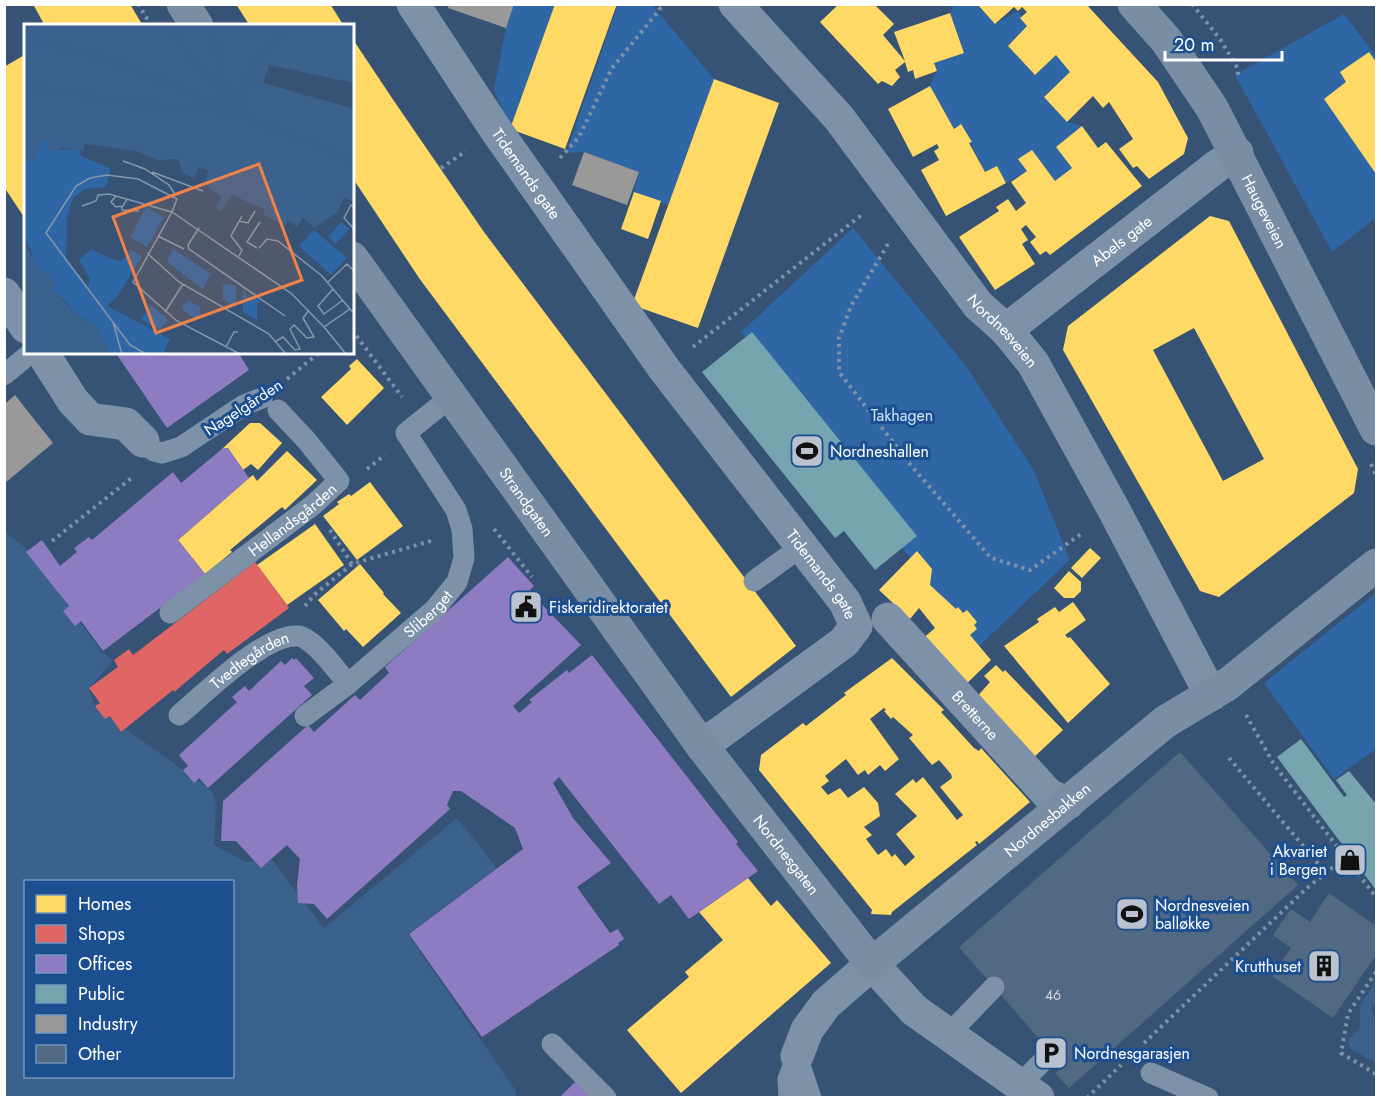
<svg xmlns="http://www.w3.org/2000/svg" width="1381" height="1102" viewBox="0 0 1381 1102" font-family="Jost,sans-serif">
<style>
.green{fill:#2f66a5}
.water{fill:#3b618d;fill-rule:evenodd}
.homes{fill:#ffd966;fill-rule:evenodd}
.shops{fill:#e06666}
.offices{fill:#8e7cc3}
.public{fill:#76a5af}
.industry{fill:#999}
.building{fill:#526984}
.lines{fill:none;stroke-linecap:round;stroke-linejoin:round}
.path{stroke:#7d92a8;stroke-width:4;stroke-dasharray:3 4.5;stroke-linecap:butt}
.service{stroke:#7d92a8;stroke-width:21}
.minor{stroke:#7d92a8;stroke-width:33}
.secondary{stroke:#798da4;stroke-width:33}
.labels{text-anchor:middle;stroke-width:6;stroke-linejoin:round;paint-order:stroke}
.number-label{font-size:14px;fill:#d4dae0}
.street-label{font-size:16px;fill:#fff;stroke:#1b4f8f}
.park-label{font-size:16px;fill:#cfe3fa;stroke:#1b4f8f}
.poi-label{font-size:16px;fill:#fff;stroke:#1b4f8f;text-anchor:start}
.inset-river{fill:none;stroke:#3b618d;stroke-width:3}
.inset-road{fill:none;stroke:#8697ac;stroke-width:1.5}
.view{fill:#ee8249;fill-opacity:0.15;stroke:#ee8249;stroke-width:3}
.inset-edge{fill:none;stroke:#fff;stroke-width:3}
</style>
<rect width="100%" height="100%" fill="#365274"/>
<g class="green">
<polygon points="444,5 555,5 510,129 494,89 506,28"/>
<polygon points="618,5 652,5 714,79 668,205 634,192 639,172 584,152 566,153"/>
<polygon points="954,5 977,5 995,24 1018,11 1027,26 1008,46 1035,75 1056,55 1070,72 1044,97 1067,122 1082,126 1056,147 1072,168 1055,181 1019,159 1027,171 1006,183 997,166 985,172 961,125 954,129 930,86 937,71 934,63 964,52 950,13"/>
<polygon points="1344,14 1376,56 1376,218 1332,252 1235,75"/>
<polygon points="853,228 966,366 1033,469 1070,560 977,648 741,332"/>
<polygon points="1376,593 1376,749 1334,779 1264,683"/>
</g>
<g class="water">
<path d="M4,531L25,547L102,652L113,661L89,688L94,706L212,791L216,804L214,845L246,862L271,859L324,928L457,818L497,868L408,934L516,1091V1097H5ZM26,882H232V1076H26Z"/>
<polygon points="1376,980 1376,1001 1371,1009 1376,1022 1376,1063 1349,1048 1348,1040 1360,1028 1360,1006"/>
</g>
<g class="homes">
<polygon points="33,4 130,4 143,26 45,26"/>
<polygon points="236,4 330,4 344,26 250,26"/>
<polygon points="555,4 617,4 565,149 510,129"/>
<polygon points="839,4 874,4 894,24 883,35 905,61 894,32 950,13 964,53 934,63 937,71 915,79 913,70 908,72 905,62 895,70 900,77 892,86 882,81 878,84 820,22"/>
<polygon points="977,4 1086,4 1158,82 1188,138 1184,154 1149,179 1137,166 1133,168 1119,149 1133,139 1109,102 1103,108 1093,96 1067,122 1044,97 1070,72 1056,55 1035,75 1008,46 1027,26 1020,18 1027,12 1022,7 1018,11 1014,7 995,24"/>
<polygon points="352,38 396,104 484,232 796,646 731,697 419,278 352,177"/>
<polygon points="1369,52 1376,62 1376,174 1324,99 1346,82 1340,72"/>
<polygon points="26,54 26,220 4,187 4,67"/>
<polygon points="714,79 779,103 698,328 632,305"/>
<polygon points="930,86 954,129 961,124 972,142 969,143 985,172 997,166 1006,183 946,216 921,170 939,160 934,151 939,148 937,144 913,157 888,109"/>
<polygon points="1082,126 1098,148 1106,142 1142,186 1050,255 1046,251 1040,255 1030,242 1036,237 1026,225 1021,229 1028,240 1022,244 1035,264 995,290 959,237 999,211 996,207 1008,199 1016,211 1026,203 1011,182 1027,171 1018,159 1032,150 1055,181 1072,168 1056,147"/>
<polygon points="634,192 661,201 648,239 621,229"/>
<path d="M1210,216L1229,221L1358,469L1354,493L1219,597L1200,591L1063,350L1068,326ZM1194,328L1264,459L1223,481L1153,350Z"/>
<polygon points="357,359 384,388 347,425 321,397 351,369 349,366"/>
<polygon points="250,423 260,423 282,443 258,470 251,464 243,470 228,448 222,449"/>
<polygon points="287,451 317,480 285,510 282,507 230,550 232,552 205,574 178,540 249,478 253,475 257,481"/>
<polygon points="370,482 403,526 357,560 323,516 339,504 337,502 349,494 351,496"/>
<polygon points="315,524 344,565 287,605 257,565"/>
<polygon points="1090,548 1101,558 1082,578 1071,568"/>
<polygon points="917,551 932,569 930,585 956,609 958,607 963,613 967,610 977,622 974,625 977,629 970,635 991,660 962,688 921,640 935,628 919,608 910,619 879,590"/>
<polygon points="360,564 384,593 383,594 401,613 363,647 346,629 344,631 318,600"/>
<polygon points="1069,571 1081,582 1081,591 1074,598 1064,598 1054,588"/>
<polygon points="1073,602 1086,620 1065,635 1068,638 1070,637 1110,684 1068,723 1004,646 1039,622 1037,619 1055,607 1059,612"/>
<path d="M892,658L944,710L941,712L974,748L979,751L981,748L1030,802L979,844L977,841L975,842L977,845L892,912L891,915L871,914L872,910L759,770L761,755L803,723L806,726L846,695L844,693ZM884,708L886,710L884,711L891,719L893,717L913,735L909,738L932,765L939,760L951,774L952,778L940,787L963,815L957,820L923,777L916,783L913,779L895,794L917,816L896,834L915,857L905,866L895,854L892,857L886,849L878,855L866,839L872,835L864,827L880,816L878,803L864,787L848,798L840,788L828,795L821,787L829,781L825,776L846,759L858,775L865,770L868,775L880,765L885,771L899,759L870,719Z"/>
<polygon points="996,665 1003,672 1005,670 1063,730 1032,759 975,699 990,682 984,676"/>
<polygon points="748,878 771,906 777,900 831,963 681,1093 627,1030 689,977 685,972 723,940 699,912"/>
</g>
<polygon class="shops" points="255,562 289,608 227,654 224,650 174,692 173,690 121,732 110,716 105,719 95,706 100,703 89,688 118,667 114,660 129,649 133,655"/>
<g class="offices">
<polygon points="115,352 238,352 249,370 167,428"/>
<polygon points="228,448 249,478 178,540 205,574 103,651 81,621 75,626 63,611 69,606 26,552 42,540 60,566 77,552 74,548 89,537 92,540 173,472 181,483 222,449"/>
<polygon points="508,557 534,586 529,591 581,645 513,706 519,713 532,702 529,700 567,670 569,673 592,655 738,842 736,844 758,871 689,919 671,895 659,904 559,777 553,783 573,818 611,863 577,887 610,933 618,929 624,939 618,943 619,945 482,1037 409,934 523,849 515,828 461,791 453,791 447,805 450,809 327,919 314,904 298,903 297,885 300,859 287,845 261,868 236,841 221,841 223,801 308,725 314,732 355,695 360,700 389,673 385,667"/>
<polygon points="292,658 294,660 296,658 314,678 304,686 312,695 208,788 199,778 194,783 183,770 188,766 179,755 237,702 232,697 245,686 249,691 281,661 285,665"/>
<polygon points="578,1079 597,1098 559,1098"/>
</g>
<g class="public">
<polygon points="752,332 917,536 875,570 844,531 835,538 702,372"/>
<polygon points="1301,739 1344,797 1347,795 1336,780 1349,771 1376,804 1376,890 1277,757"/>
</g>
<g class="industry">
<polygon points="449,4 514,4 506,28 448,8"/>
<polygon points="584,152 639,172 627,205 572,185"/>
<polygon points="15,395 53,443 5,483 5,404"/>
</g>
<g class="building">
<polygon points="1180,752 1298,885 1069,1088 1055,1073 1063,1066 959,947"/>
<polygon points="1329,893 1376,926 1376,955 1333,1018 1272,976 1291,948 1273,935 1291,909 1310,922"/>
</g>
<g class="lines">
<g class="path">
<polyline points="138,4 148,20"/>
<polyline points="1192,4 1220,39 1238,69 1238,79"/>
<polyline points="560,158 579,137 612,68 660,9 657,4"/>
<polyline points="441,168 466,151"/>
<polyline points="888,244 851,306 839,338 839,372 909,463 991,558 1030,570 1084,532"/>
<polyline points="352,330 402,397"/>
<polyline points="693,347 864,213"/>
<polyline points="287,379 320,352"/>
<polyline points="1371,464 1376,475"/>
<polyline points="367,469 385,455"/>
<polyline points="494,529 532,577"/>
<polyline points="330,530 352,564"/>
<polyline points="52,541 134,476"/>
<polyline points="305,606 314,595 352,564 434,540"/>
<polyline points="1246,715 1275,766 1376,897"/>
<polyline points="1229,758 1326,873"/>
<polyline points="1376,972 1348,1014 1341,1053 1376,1074"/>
<polyline points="1144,1043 1307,888 1346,857"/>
<polyline points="1087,1098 1121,1065"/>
</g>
<g class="service">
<polyline points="4,375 32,352"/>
<polyline points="143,441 154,451 162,453 181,447 244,405 262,398"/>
<polyline points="754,581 802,546"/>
<path id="s1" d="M170,613L313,505L339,481L307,441L278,410"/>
<path id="s2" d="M179,715C204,694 265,633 298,636C314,638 337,671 348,684"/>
<path id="s3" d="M305,716L348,684L435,609L457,582L464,558L462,529L456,510L406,433L452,396"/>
<polyline points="948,1035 994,987"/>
<polyline points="552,1044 606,1098"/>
<polyline points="797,1056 811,1098"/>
<polyline points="1151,1073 1208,1098"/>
<polyline points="1020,1084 1051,1053"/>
<polyline points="789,1098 788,1079 797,1056"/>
</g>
<g class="minor">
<path id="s4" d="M413,4L496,130L665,370L845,602L856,626L844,642L702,746"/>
<path id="s5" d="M735,4L839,118L978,305L1006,330L1033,363L1114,510L1211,695"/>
<polyline points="4,294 26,327"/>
<path id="s6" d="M1006,330L1217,166L1237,153"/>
<polyline points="42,352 73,401 90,419 126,424 143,441"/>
<path id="s7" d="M888,619L1045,791L1050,796L1068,803"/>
<polyline points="797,1056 807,1030 826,1004 872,964 914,1010 1038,1098"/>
</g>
<g class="secondary">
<polyline points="183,4 197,26"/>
<path id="s8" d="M1134,4L1166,40L1212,108L1376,429"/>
<path id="s9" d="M352,258L702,746L872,964L1165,722L1228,684L1376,565"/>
</g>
</g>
<defs>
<symbol id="stadium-square" viewBox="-11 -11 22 22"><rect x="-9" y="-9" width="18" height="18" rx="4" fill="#b9c2ce" stroke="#1b4f8f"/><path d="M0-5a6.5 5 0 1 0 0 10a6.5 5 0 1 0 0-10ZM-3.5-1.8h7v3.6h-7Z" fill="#111"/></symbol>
<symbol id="civic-square" viewBox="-11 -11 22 22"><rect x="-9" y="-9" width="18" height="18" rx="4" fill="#b9c2ce" stroke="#1b4f8f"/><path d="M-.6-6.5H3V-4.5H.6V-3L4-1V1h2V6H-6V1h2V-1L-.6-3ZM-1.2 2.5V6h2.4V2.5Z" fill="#111"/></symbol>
<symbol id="shop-square" viewBox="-11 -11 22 22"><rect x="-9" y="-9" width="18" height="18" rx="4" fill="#b9c2ce" stroke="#1b4f8f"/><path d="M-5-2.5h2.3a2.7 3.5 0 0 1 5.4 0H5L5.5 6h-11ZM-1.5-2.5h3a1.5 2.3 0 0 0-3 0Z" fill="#111"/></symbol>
<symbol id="building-square" viewBox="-11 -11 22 22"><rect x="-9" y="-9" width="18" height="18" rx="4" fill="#b9c2ce" stroke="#1b4f8f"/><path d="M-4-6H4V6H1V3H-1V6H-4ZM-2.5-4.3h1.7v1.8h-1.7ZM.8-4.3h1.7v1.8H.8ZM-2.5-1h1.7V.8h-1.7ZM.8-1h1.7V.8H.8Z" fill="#111"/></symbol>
<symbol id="parking-square" viewBox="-11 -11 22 22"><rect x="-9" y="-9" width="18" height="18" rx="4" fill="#b9c2ce" stroke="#1b4f8f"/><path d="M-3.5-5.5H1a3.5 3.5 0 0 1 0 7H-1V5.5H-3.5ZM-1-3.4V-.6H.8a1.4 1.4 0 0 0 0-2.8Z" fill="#111"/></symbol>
</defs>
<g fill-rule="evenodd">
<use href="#stadium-square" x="788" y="432" width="38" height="38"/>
<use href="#civic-square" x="507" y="588" width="38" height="38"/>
<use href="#shop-square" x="1331" y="841" width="38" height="38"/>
<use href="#stadium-square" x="1113" y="895" width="38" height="38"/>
<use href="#building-square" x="1305" y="947" width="38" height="38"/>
<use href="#parking-square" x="1032" y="1034" width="38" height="38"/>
</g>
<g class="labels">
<g class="number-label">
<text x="1053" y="1000">46</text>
</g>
<g class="street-label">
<text dy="6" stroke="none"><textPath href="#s4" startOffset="204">Tidemands gate</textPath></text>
<text dy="6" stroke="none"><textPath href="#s8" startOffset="246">Haugeveien</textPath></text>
<text dy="6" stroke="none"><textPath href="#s6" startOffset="146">Abels gate</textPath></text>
<text dy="6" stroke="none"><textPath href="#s5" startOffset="423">Nordnesveien</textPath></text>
<text transform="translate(243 407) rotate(-33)" y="6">Nagelgården</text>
<text dy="6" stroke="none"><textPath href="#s9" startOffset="300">Strandgaten</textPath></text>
<text dy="6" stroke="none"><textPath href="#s1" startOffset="154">Hellandsgården</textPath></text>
<text dy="6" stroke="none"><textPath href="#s4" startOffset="702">Tidemands gate</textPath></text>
<text dy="6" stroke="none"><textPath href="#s3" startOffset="160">Sliberget</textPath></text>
<text dy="6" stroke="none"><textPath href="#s2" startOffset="90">Tvedtegården</textPath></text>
<text dy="6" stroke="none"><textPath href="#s7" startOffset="130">Bretterne</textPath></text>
<text dy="6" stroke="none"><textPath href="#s9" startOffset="1104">Nordnesbakken</textPath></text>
<text dy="6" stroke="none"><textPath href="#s9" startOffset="738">Nordnesgaten</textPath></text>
</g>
<g class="park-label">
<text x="902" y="421">Takhagen</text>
</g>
<g class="poi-label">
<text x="830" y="457">Nordneshallen</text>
<text x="549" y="613">Fiskeridirektoratet</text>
<text x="1327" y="857" text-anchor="end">Akvariet<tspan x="1327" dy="18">i Bergen</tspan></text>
<text x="1155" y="911">Nordnesveien<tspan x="1155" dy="18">balløkke</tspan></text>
<text x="1301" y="972" text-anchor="end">Krutthuset</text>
<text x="1074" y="1059">Nordnesgarasjen</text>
</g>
</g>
<g transform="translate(24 24)">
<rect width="330" height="330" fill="#365274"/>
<path d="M25,116V123L32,126H56L57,132L87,145L82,163L61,165L49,174L43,194L42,235L64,262L66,255L55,236L67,225L90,236L98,237L107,225L118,233L92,274L83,282L146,315L139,330H87L70,301L52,290L39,274L12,280L7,225L0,217V139L17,117ZM122,183L140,193L123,223L106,213ZM317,198L325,205L312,220L304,213ZM290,206L323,234L307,251L275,222ZM149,225L187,250L179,265L143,238ZM199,260L212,262V283L199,275ZM219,262L223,273L240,277L233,278V296L219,288ZM164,276L176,283V294H170L158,285L159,278L163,280ZM127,281L144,296L135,306L117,295Z" fill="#2f66a5"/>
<path d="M0,0H330V59L245,41L239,59L330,85V178L320,173L314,188L290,204L279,193L273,203L264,196L261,202L240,191V185L208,171L198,187L192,184L198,173L181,161L184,146L175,143L170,154L158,149L155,136L149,135L135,137L111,127L61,120L59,127L37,124L29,128L24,126L25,116L17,117L10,136L0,139ZM0,217L14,244L19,250L23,247L32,261L28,264L52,290L71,302L87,330H0Z" fill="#3b618d"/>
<path class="inset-river" d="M145,0L159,24L216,88M189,0L195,48L215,86M0,15L83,34L330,138M0,61L90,77L213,89M217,88L227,43L265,0"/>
<path class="inset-road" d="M99,137L121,145L145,161L152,172M128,148L179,167M92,172L87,178L92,183L99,182L103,175M58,182L72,177L74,171L85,170L148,188L153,175M98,182V186L115,187M330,183L327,181L320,194L330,205M215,197L224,199L231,187M175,204L164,221L165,225L261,292M134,212L160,225M233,224L223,218L236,198M235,224L243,215L254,217L298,252L326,285M123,229L155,258L245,310L262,330M215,232L218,226L207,212L218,192M304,258L323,240L330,247M309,265L294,282L300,290L319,276M141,288L159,260M89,298L98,330M300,303L322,330M252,317L259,313L271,326L276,325L266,305L270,301L283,314L290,313L279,294L285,286M202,323L210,308H214M122,330L106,321L22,209L52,162L66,154L83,151L114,155L153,175M216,330L153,297L109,258L148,188L268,270L300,303L326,285L330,289"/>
<path class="view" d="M235,140L278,256L132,309L89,193Z"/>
<rect width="330" height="330" class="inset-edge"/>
</g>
<rect width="1381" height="1102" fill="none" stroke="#ffffff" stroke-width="12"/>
<rect x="24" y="880" width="210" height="198" fill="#1b4f8f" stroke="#7695bc" stroke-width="1.5"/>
<rect x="36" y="895" width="30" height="18" fill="#ffd966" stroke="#7695bc" stroke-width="1.5"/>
<text x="78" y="910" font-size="18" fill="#ffffff">Homes</text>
<rect x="36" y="925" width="30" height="18" fill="#e06666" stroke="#7695bc" stroke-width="1.5"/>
<text x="78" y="940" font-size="18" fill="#ffffff">Shops</text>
<rect x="36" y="955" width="30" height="18" fill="#8e7cc3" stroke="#7695bc" stroke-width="1.5"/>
<text x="78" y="970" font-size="18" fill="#ffffff">Offices</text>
<rect x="36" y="985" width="30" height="18" fill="#76a5af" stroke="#7695bc" stroke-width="1.5"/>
<text x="78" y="1000" font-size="18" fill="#ffffff">Public</text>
<rect x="36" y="1015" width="30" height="18" fill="#999999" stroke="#7695bc" stroke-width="1.5"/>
<text x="78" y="1030" font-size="18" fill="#ffffff">Industry</text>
<rect x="36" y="1045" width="30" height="18" fill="#526984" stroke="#7695bc" stroke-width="1.5"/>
<text x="78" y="1060" font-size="18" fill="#ffffff">Other</text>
<path d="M1165 51v9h117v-9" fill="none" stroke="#ffffff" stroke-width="3"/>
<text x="1174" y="51" font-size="18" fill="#ffffff" stroke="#1b4f8f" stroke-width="4.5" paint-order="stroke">20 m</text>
</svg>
